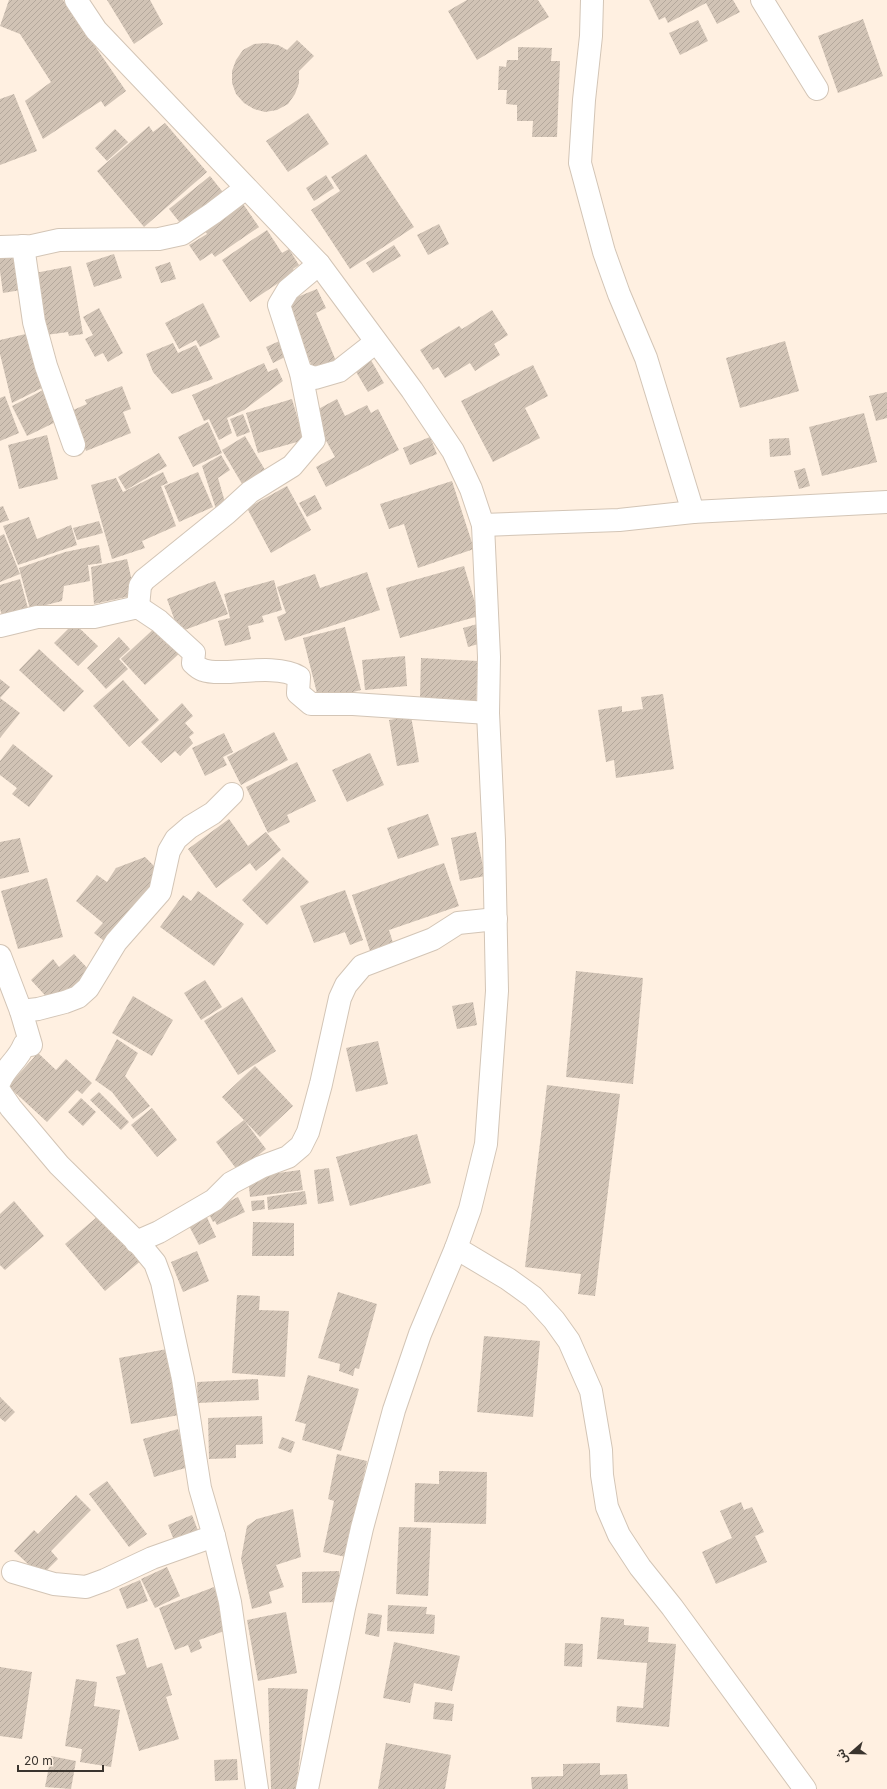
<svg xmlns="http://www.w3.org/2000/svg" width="887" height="1789" viewBox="0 0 887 1789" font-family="Inter,'Noto Sans Arabic',sans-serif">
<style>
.building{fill:url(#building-hatch)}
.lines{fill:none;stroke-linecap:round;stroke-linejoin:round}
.minor-casing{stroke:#d3c5b6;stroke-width:24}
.tertiary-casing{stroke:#d3c5b6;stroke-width:24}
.minor{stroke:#fff;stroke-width:22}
.tertiary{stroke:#fff;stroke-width:22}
</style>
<defs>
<pattern id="building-hatch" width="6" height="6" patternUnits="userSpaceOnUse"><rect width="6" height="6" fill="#d1c3b5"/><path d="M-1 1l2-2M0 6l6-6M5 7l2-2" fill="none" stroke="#b4a89c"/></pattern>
</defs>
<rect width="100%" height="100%" fill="#fff0e1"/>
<g class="building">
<polygon points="9,0 63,0 126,91 105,107 101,101 43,139 25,101 51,82 20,34 0,26"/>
<polygon points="107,0 150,0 163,24 134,44"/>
<polygon points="467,0 538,0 549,17 477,60 448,11"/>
<polygon points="649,0 733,0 740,12 717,24 706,3 668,23 665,17 659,20"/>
<polygon points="863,19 883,76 838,93 818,36"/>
<polygon points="698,20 708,41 680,55 669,33"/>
<polygon points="297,40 314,56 299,71 299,83 295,94 288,104 277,110 265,112 254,109 244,103 236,94 232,83 232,71 236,60 243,50 254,44 266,43 278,45 287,50"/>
<polygon points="518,47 552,48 551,61 560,61 557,137 532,137 533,121 517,121 517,105 506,104 507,90 498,90 499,66 506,67 507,60 518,60"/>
<polygon points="14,94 37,151 0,165 0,99"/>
<polygon points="308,113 329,144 288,172 266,141"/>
<polygon points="165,123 207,172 144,227 97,171 149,126 153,132"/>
<polygon points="115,129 128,142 107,161 95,148"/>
<polygon points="366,154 414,227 350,269 311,210 340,191 331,177"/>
<polygon points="326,175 334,188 314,201 306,188"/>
<polygon points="210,176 226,196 185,229 169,209"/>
<polygon points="239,198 259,227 215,257 212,253 200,261 189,245 207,234 201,225"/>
<polygon points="439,224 449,244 428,255 417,235"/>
<polygon points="267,230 282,253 289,249 299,265 293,269 295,272 250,302 222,260"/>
<polygon points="394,245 401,256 373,273 366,263"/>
<polygon points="20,248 27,289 3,293 0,271 0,251"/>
<polygon points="114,254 122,278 94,287 86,263"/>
<polygon points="170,262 176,279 161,283 155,267"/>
<polygon points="71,266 83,334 69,336 68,332 46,335 35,273"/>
<polygon points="317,289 326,308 316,313 336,361 314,371 285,302"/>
<polygon points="203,303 220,337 200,347 196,340 179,349 165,323"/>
<polygon points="99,308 123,353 108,362 103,353 95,357 85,339 93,335 83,317"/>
<polygon points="492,310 508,335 494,344 500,355 475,371 470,363 445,378 438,367 433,370 420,350 459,326 462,329"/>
<polygon points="30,333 44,387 12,403 0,354 0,340"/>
<polygon points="284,339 291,354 273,363 266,347"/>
<polygon points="785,341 799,391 740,408 726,358"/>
<polygon points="173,343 178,353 196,345 213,379 172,394 153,372 146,354"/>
<polygon points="368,355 384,383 368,392 352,365"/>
<polygon points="264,363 268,372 277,368 283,381 244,410 227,418 232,433 219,440 209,419 204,421 192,395"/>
<polygon points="533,365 548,396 525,408 540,438 493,462 461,401"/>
<polygon points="122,386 131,409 123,412 131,433 86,451 71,411 87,404 85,400"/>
<polygon points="47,388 62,419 27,436 12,406"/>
<polygon points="887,392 887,418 876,421 869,396"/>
<polygon points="5,396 19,433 0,441 0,398"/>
<polygon points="292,399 304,440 258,453 246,413"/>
<polygon points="337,399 345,416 367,405 371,413 378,409 399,450 326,487 316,467 335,457 311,413"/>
<polygon points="864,413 877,462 822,476 809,427"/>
<polygon points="243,414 250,432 237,437 230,419"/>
<polygon points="208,422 222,453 193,467 178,437"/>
<polygon points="47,435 58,479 19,489 8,445"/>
<polygon points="245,436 268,475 245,489 222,450"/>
<polygon points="430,437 437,454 410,465 403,448"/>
<polygon points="789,438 791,455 770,457 769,439"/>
<polygon points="159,453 167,466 126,490 118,477"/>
<polygon points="221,455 230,470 218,478 227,509 217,512 202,466"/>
<polygon points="805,468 810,486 799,489 794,471"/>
<polygon points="163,472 168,483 161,486 176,526 142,541 145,548 112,559 91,485 116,478 123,492"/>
<polygon points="198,472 213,507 179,522 164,486"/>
<polygon points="452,481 474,549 418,568 404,524 389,529 380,504"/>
<polygon points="287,486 311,530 271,553 247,508"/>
<polygon points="315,495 322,509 307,517 299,503"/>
<polygon points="3,506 9,520 0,523 0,507"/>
<polygon points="29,517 37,539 71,525 77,545 18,565 3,526"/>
<polygon points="99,521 103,533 77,540 73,528"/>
<polygon points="4,534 20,574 0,582 0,536"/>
<polygon points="99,545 102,563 88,565 90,581 64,586 62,601 30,609 19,568 65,552"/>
<polygon points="127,559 135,595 94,604 91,567"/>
<polygon points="464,566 479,616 400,638 386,588"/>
<polygon points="367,572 380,610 285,641 277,617 286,613 277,587 315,574 320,588"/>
<polygon points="20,579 29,612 3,619 0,609 0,585"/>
<polygon points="274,580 282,610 262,616 264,622 248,626 251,639 225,646 218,621 230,618 224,594"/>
<polygon points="215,581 228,614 179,632 167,599"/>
<polygon points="74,623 98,646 78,666 54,643"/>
<polygon points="481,623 485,642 468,647 463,628"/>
<polygon points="158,625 182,651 145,685 121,659"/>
<polygon points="345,627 361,690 319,701 303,638"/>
<polygon points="119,637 130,649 119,659 128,669 106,689 87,668"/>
<polygon points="39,649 84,691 64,712 19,670"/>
<polygon points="405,656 407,686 365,690 362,660"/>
<polygon points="421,658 478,661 476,702 420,699"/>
<polygon points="0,679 10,687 0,698 20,713 0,738"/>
<polygon points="123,680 159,720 129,747 93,706"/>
<polygon points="663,694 674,769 616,778 614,760 606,762 598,710 622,706 622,712 643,709 641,697"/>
<polygon points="182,703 193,716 185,723 194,733 189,737 193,743 180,756 175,751 161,763 141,742"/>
<polygon points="411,716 419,762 397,766 389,720"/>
<polygon points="274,732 288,760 241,785 227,757"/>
<polygon points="224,733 233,752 223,757 227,765 205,776 192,748"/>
<polygon points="13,744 53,776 29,807 12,794 17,788 0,775 0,761"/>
<polygon points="370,753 384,785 347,802 332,770"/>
<polygon points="297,762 316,801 287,815 290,822 268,833 246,787"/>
<polygon points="428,814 439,845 398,859 387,828"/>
<polygon points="229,819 248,846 266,832 281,850 256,871 250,863 216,888 188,849"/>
<polygon points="476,832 485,876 460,881 451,838"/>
<polygon points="20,838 29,872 0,879 0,842"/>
<polygon points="145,857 163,875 108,944 94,933 103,923 76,901 97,875 107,882 116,868"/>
<polygon points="283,857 309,882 267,925 242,900"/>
<polygon points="444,863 459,906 389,930 394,946 371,954 352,895"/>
<polygon points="47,878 63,937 18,949 1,891"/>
<polygon points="345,890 363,940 350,945 345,932 314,943 300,906"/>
<polygon points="198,891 244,924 214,966 160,927 183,895 191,901"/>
<polygon points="74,954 90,971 53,1004 31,980 53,959 59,967"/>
<polygon points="576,971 643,978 633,1084 566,1077"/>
<polygon points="205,980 222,1007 201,1020 184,993"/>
<polygon points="133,996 173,1020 152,1056 112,1033"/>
<polygon points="242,997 276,1051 238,1075 204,1021"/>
<polygon points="473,1002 477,1025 457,1029 452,1006"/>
<polygon points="117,1039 138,1053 125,1076 150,1106 133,1119 112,1092 95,1080"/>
<polygon points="378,1041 388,1084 356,1092 346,1048"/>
<polygon points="38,1053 56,1070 66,1059 92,1083 82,1094 77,1090 47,1122 8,1086"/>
<polygon points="255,1066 293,1106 260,1137 222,1097"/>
<polygon points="547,1085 620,1094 595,1296 578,1294 581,1274 525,1267"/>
<polygon points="99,1092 129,1122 121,1130 90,1100"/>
<polygon points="81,1098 96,1112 83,1126 68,1112"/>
<polygon points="152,1108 177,1140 157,1157 131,1125"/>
<polygon points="244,1120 266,1149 238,1171 216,1142"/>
<polygon points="417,1134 431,1183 350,1206 336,1157"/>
<polygon points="329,1168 334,1201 318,1204 314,1170"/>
<polygon points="300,1170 303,1190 250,1197 248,1177"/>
<polygon points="305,1191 307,1204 268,1210 267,1197"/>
<polygon points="238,1197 245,1212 217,1225 215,1221 213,1222 208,1212"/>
<polygon points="264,1200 265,1209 252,1211 251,1201"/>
<polygon points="14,1201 44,1236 5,1270 0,1265 0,1214"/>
<polygon points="103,1212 143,1259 105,1291 65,1244"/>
<polygon points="205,1213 216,1237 199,1245 187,1222"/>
<polygon points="253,1222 294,1223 294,1256 252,1256"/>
<polygon points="197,1251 209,1281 183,1292 171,1262"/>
<polygon points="338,1292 377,1304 359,1369 355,1368 353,1376 339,1371 340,1364 318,1358"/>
<polygon points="237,1295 260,1296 259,1310 289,1311 285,1377 232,1373"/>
<polygon points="484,1336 540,1341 533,1417 477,1412"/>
<polygon points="167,1349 179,1415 131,1424 119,1358"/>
<polygon points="308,1375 359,1389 341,1451 302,1440 306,1424 295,1421"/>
<polygon points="258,1379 259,1400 198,1403 197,1382"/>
<polygon points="0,1397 15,1412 5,1422 0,1418"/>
<polygon points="262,1416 263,1444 236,1445 236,1458 209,1459 208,1418"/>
<polygon points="178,1429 189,1467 154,1477 143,1439"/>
<polygon points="282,1437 295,1442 291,1453 278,1448"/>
<polygon points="337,1454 367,1461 346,1557 323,1552 334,1501 328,1499"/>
<polygon points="439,1471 487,1472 486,1524 414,1522 415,1483 439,1484"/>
<polygon points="107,1481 147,1534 129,1547 89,1494"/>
<polygon points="76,1495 91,1510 51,1551 58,1559 41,1576 14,1551 34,1530 38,1534"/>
<polygon points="741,1502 744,1510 752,1507 764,1532 755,1536 767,1562 716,1584 702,1552 732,1538 720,1511"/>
<polygon points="293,1509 301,1557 276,1565 284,1587 269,1592 272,1603 252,1609 241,1559 247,1526 257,1519"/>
<polygon points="192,1515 199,1533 175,1543 168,1525"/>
<polygon points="399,1527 431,1528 428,1596 396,1594"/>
<polygon points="167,1567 180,1596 155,1608 141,1579"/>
<polygon points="339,1571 339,1602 302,1603 302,1572"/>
<polygon points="140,1580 148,1601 127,1609 119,1589"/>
<polygon points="214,1587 230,1629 199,1640 202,1648 191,1653 188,1645 175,1650 159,1608"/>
<polygon points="388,1605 427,1607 426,1614 435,1615 434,1634 387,1631"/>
<polygon points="286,1612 297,1673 258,1681 247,1620"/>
<polygon points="368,1613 382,1615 379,1637 365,1634"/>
<polygon points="601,1617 624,1619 624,1625 649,1627 648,1642 676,1644 669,1727 616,1722 617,1706 643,1708 647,1663 597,1659"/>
<polygon points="138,1638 147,1668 162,1663 172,1695 166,1697 179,1739 139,1751 116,1677 126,1674 116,1645"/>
<polygon points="394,1642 460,1656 452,1691 414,1683 410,1703 383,1698"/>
<polygon points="565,1643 583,1644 582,1667 564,1666"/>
<polygon points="0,1667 32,1672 22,1739 0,1736"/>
<polygon points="76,1679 97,1682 94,1706 120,1710 111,1767 80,1762 82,1749 65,1746"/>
<polygon points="268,1688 308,1689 296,1789 271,1789"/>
<polygon points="435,1702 454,1704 452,1721 433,1719"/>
<polygon points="386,1743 451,1755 445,1789 378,1789"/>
<polygon points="51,1756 76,1761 71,1789 45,1787"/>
<polygon points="237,1759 238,1780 215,1781 214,1760"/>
<polygon points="600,1763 600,1775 627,1774 628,1789 532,1789 531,1777 563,1776 563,1764"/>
</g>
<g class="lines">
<defs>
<g id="minor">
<polyline points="592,0 591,36 584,100 580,163 604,252 619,294 646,358 693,512"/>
<polyline points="762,0 817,89"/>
<polyline points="23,246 34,322 46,366 74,445"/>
<polyline points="0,247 32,246 59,240 159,239 182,234 213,213 246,188"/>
<polyline points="301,373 315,378 339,371 376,342"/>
<polyline points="483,525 619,520 693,512 887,502"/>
<polyline points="138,607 140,586 144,580 227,513 250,492 292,466 314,440 301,373 279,305 288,290 319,264"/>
<path d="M0,626L37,617H94L138,607L159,621L194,653L193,663C196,666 200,669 203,670C211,673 220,672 228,672C248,671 282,666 299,677L298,693L311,704H353L488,713"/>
<path d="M0,956L21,1011L31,1045H24C19,1059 5,1068 0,1081"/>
<polyline points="21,1011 38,1009 65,1002 78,997 88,988 116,942 160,892 169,851 176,839 190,827 213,813 232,794"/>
<polyline points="0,1092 11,1108 59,1165 141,1246 155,1263 162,1282 183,1379 200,1488 214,1536 230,1602 257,1789"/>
<polyline points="136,1242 159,1232 214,1200 231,1183 261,1167 288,1157 301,1146 308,1132 321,1084 340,998 346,985 362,966 433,939 458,923 496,919"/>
<polyline points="456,1248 508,1279 533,1297 554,1320 569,1341 591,1391 601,1450 602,1475 607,1507 619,1535 640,1567 672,1607 805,1789"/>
<polyline points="13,1572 54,1584 86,1587 105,1580 152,1558 214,1536"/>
</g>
<polyline id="tertiary" points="76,0 96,30 319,264 412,390 453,451 471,489 483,525 489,657 488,713 494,840 497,991 486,1144 470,1209 456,1248 420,1334 394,1410 362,1528 344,1608 307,1789"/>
</defs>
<use href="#minor" class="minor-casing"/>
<use href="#tertiary" class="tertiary-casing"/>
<use href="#minor" class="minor"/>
<use href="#tertiary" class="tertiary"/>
</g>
<g transform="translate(851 1753) rotate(250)" stroke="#fff0e1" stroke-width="3" paint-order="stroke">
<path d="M0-3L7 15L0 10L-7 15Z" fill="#3a342e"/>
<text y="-6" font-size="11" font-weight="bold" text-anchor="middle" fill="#3a342e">ش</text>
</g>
<path d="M18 1765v6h85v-6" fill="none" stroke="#3a342e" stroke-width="2"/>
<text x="24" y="1765" font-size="12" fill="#3a342e" stroke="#fff0e1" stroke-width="3" paint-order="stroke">20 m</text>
</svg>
